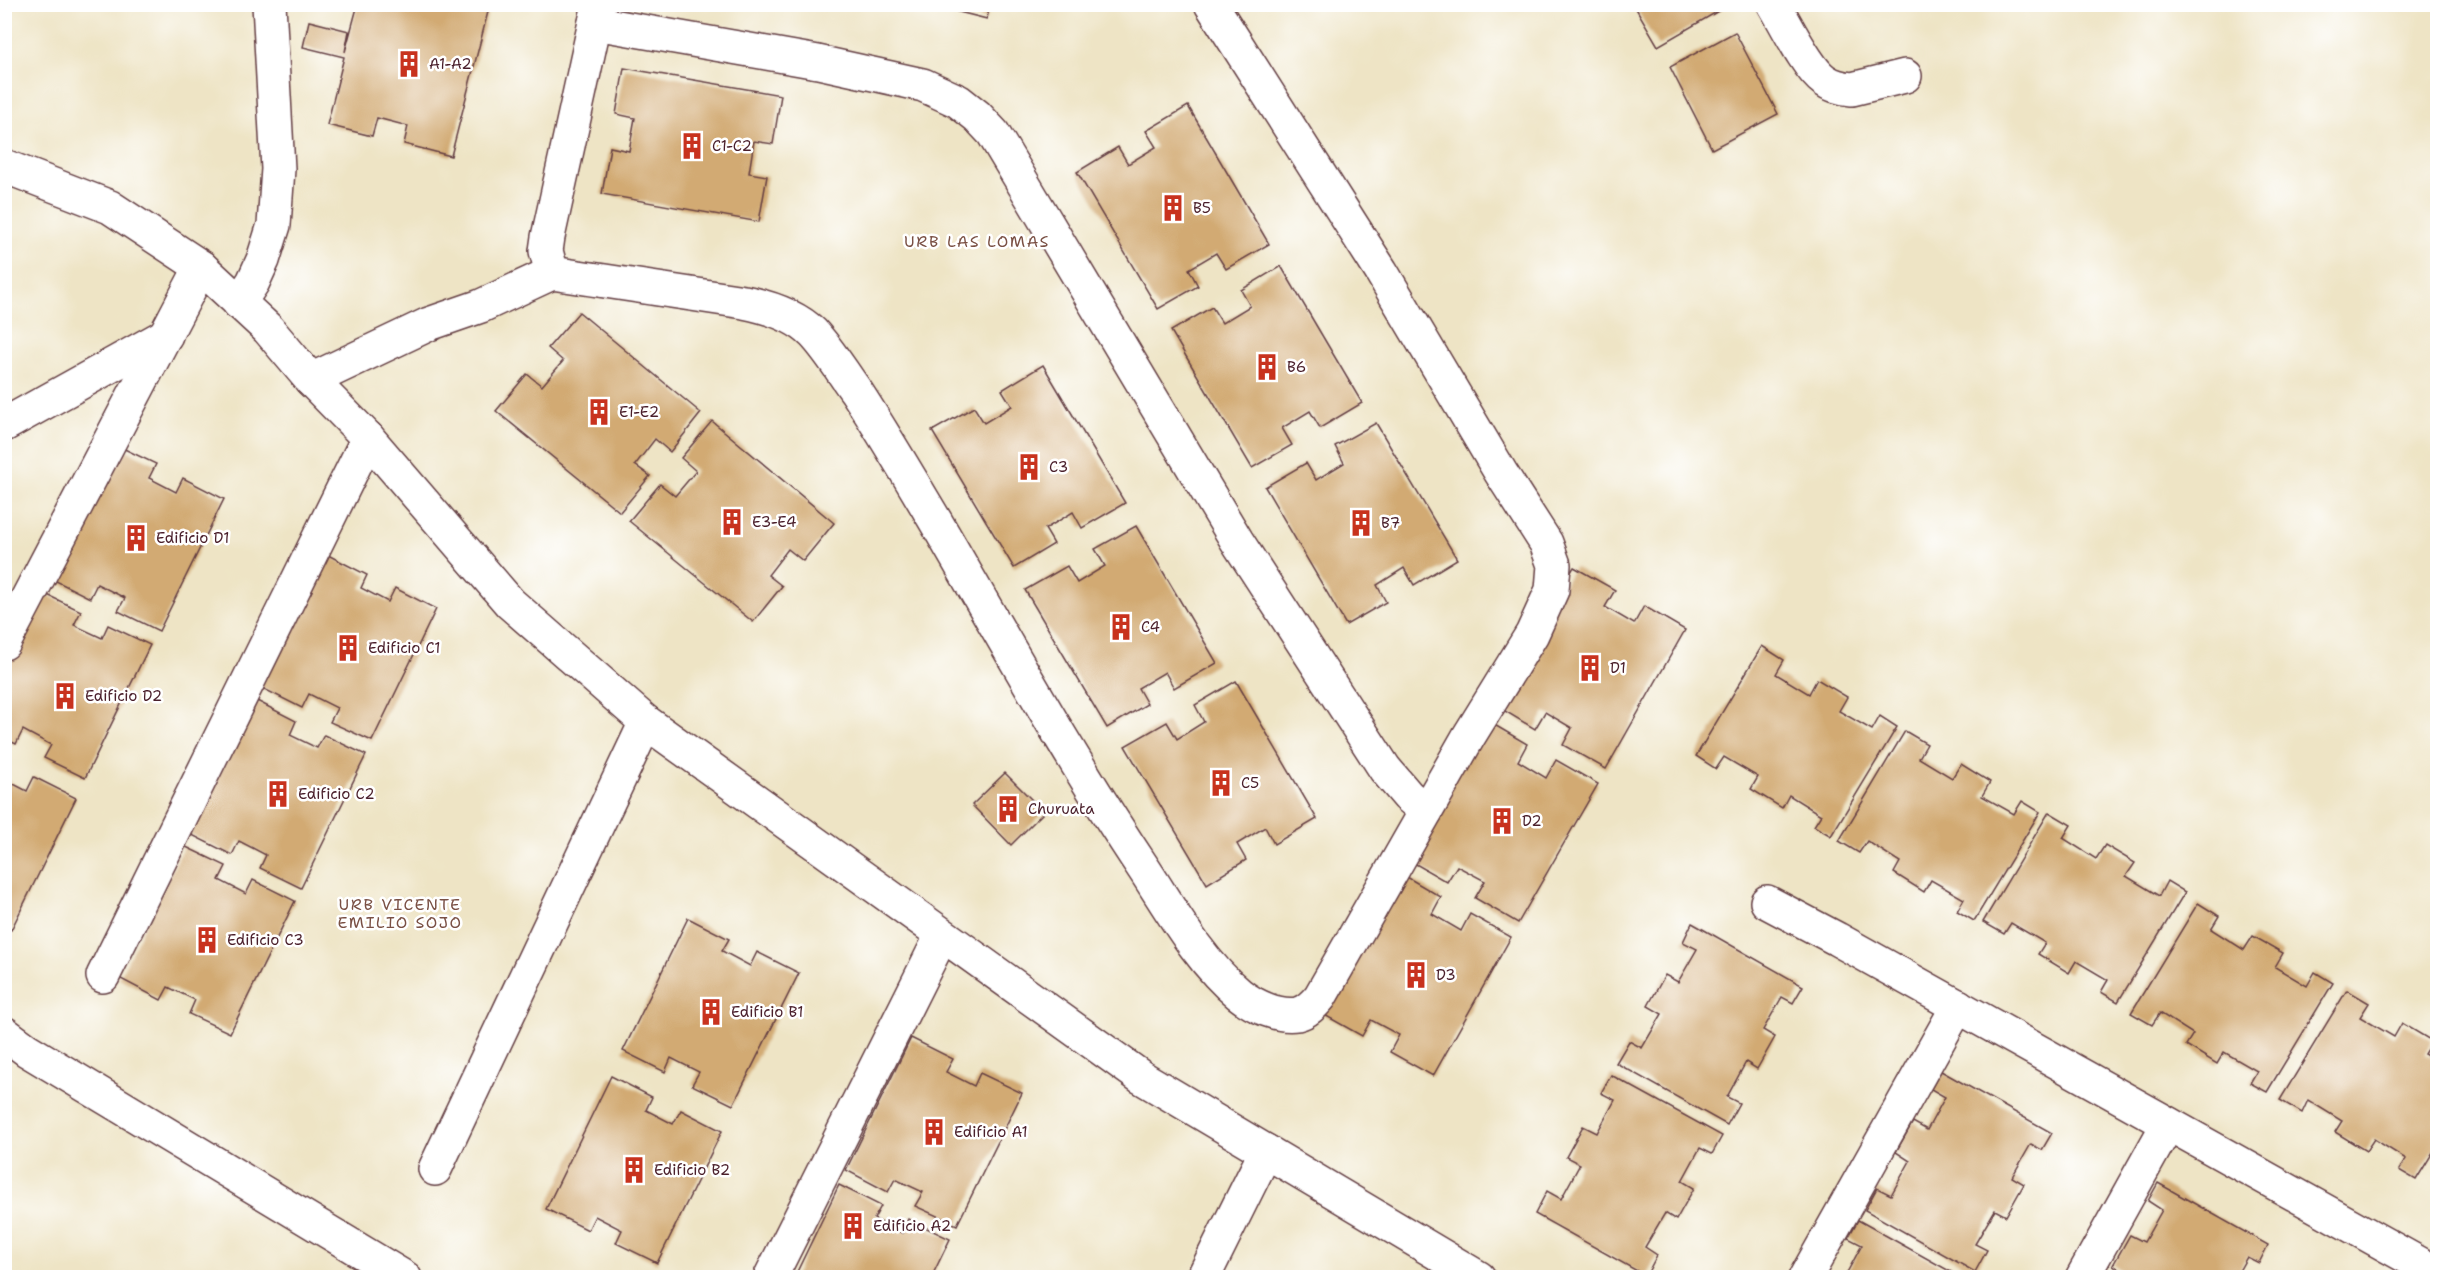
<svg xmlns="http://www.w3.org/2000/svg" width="2442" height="1282" viewBox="0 0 2442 1282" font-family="'Shantell Sans',sans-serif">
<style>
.building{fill:#d2aa73}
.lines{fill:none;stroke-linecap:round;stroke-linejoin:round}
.minor-casing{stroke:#633d42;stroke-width:36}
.minor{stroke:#fff;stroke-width:33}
.labels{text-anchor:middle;stroke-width:5;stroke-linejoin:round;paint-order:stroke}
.poi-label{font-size:15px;fill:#4a1f2b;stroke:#fff;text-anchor:start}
.neighbourhood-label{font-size:16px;letter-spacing:1.5px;fill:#7a5044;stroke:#fff}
</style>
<rect width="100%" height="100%" fill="#fff"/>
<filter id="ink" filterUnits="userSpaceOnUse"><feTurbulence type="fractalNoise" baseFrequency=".0167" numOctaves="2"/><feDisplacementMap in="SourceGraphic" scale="12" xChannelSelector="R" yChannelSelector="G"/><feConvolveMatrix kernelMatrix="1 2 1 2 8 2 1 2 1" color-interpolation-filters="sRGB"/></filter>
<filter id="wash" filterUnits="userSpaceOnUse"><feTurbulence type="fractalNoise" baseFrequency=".008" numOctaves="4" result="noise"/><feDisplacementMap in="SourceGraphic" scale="24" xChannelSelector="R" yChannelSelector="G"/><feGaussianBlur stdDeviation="1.35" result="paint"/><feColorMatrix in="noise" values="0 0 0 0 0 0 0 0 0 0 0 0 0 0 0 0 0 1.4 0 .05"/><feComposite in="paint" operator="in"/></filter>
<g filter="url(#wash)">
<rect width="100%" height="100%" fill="#eee4c5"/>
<g id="blocks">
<g class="building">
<polygon points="358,4 423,4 440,9 441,4 490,4 451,156 404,144 408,126 377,118 372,136 327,125 344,57 303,47 309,21 349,31 345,52"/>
<polygon points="927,4 990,4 987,19"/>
<polygon points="1634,5 1720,5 1722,9 1658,46"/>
<polygon points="1735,32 1778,114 1712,149 1670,67"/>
<polygon points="624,68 781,95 773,144 754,141 749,173 767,176 759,222 602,194 610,147 629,151 635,118 616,114"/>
<polygon points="1188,106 1269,244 1226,269 1216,253 1189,269 1198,286 1158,309 1077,172 1118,147 1128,164 1156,147 1146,131"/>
<polygon points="1281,266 1362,403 1320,428 1310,411 1282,428 1292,445 1252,468 1171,331 1212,307 1222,323 1250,306 1241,290"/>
<polygon points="579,312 701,413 670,452 655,439 635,465 650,476 620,512 496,411 527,374 542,386 563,361 548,348"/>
<polygon points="1043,365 1125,503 1082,528 1073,512 1045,529 1054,544 1014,568 932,431 974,407 984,423 1012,406 1002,390"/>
<polygon points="712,421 834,523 803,561 788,549 768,575 782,586 753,622 629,521 660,484 675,496 696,471 681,458"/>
<polygon points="1376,423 1457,559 1414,585 1404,568 1377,585 1386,602 1346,625 1265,487 1306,463 1316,480 1344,463 1335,446"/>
<polygon points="114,444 156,464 149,478 176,492 183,478 224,499 159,631 118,611 125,598 97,584 90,598 48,577"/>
<polygon points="1136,526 1217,663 1174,688 1165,672 1138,688 1147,704 1107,728 1025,590 1067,566 1077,583 1105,566 1095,549"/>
<polygon points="326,554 367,575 361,588 388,602 395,588 436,609 372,741 330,722 337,708 309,694 302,708 260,687"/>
<polygon points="1574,567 1615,590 1605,607 1634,624 1644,606 1685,630 1606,769 1563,745 1572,728 1545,712 1535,729 1495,705"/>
<polygon points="39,591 81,611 74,625 102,638 108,625 150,645 85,778 44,758 51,745 23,730 16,744 4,738 4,661"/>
<polygon points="1762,646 1784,660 1776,674 1809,694 1817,679 1847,697 1839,711 1872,730 1880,716 1897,727 1831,836 1814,826 1821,815 1789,795 1782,808 1751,789 1758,777 1724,757 1716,769 1696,756"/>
<polygon points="1236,681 1317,819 1274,844 1265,827 1237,844 1246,860 1207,884 1125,746 1167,722 1177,739 1204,722 1195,705"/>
<polygon points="255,700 296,721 290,735 317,748 324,735 366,755 301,888 260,868 266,855 239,841 232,855 190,834"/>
<polygon points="1486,720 1527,744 1518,761 1546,778 1556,760 1598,784 1518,923 1475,898 1485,881 1457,866 1447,882 1407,859"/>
<polygon points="1905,731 1927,744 1919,758 1952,778 1961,764 1990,782 1982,796 2014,814 2022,801 2040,812 1974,921 1957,911 1964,899 1931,880 1924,892 1894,873 1900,862 1867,841 1859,853 1839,841"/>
<polygon points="1005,773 1044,812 1011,845 972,805"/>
<polygon points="34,777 76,798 11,930 4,927 4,779 27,791"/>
<polygon points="2049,812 2071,825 2063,838 2096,859 2105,845 2135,863 2126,876 2159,896 2167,881 2185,892 2118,1002 2101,992 2108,980 2076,961 2069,973 2038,954 2045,943 2011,923 2004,934 1983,922"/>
<polygon points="184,846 226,866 219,880 246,894 253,880 295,901 230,1033 189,1014 195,1000 168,987 161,1000 119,978"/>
<polygon points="1400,873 1441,897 1432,914 1461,931 1470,914 1511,937 1433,1076 1390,1052 1399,1035 1371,1020 1362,1036 1321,1013"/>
<polygon points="2198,903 2219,916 2211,929 2244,950 2253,936 2283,953 2275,967 2307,986 2315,972 2333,983 2267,1092 2250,1083 2257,1071 2224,1052 2217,1064 2186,1045 2193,1034 2160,1013 2152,1025 2131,1013"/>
<polygon points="688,918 729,939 722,951 750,966 757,952 799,973 733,1105 692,1085 699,1072 671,1058 665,1072 623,1051"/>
<polygon points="1692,923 1803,986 1793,1003 1782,997 1763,1030 1775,1037 1757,1069 1746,1062 1727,1097 1739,1103 1727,1125 1616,1063 1629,1041 1642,1048 1662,1014 1648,1006 1665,975 1678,982 1697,949 1683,942"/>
<polygon points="2347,990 2369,1003 2360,1017 2394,1037 2402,1023 2432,1041 2424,1054 2438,1062 2438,1144 2416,1180 2399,1170 2406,1159 2374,1139 2366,1151 2335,1132 2342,1121 2308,1100 2302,1113 2280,1100"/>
<polygon points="911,1038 953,1059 946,1072 974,1086 980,1073 1022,1093 957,1225 915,1206 923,1192 895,1179 888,1192 846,1170"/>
<polygon points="1941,1071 2052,1133 2042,1150 2031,1144 2012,1177 2024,1184 2006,1216 1995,1210 1975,1244 1987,1250 1975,1272 1865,1210 1877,1188 1891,1195 1910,1161 1896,1152 1913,1122 1927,1130 1945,1097 1931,1089"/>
<polygon points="1611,1075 1722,1136 1712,1154 1700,1148 1682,1181 1694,1188 1676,1220 1665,1213 1645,1247 1657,1255 1646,1276 1535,1214 1547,1191 1561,1199 1580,1164 1566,1157 1583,1126 1597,1133 1615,1100 1601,1093"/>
<polygon points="611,1076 652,1097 646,1110 673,1124 681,1110 722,1131 657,1263 616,1243 622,1230 595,1216 588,1230 546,1209"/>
<polygon points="2158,1183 2268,1245 2259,1263 2247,1257 2235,1278 2125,1278 2127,1274 2113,1265 2130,1235 2144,1242 2162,1210 2148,1201"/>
<polygon points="839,1185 881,1206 874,1219 902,1233 908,1219 950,1239 931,1278 794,1278"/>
<polygon points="1858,1220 1962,1278 1844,1278 1862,1245 1848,1238"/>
</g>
</g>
</g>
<g filter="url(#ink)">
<use href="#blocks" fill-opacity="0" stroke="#633d42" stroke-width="1.5"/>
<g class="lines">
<defs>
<g id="minor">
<path d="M1774,4C1786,24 1807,68 1824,80C1832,86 1842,88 1852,89L1905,76"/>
<polyline points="595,23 818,62 923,85 958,101 977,116 993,133 1237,541 1385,769 1408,796 1426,811"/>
<polyline points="4,166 110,207 201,267 268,329 311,380 368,438 510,603 646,722 1141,1077 1479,1278"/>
<polyline points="552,273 546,251 548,237 599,4"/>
<polyline points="239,303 253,282 263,260 274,225 278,169 269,4"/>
<path d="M311,380L429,324L481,306L552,273L744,302C769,307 795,315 813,333C830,351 842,372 856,391C884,434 910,478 936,522C1004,639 1069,757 1144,869C1171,910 1200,962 1239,994C1254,1006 1278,1017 1297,1014C1307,1012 1314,1004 1320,997L1469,736L1532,634L1552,590L1554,565L1546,543L1501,473L1381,271L1211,4"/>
<polyline points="4,425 166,335"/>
<polyline points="4,643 201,267"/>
<polyline points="1767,902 1837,939 2438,1274"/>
<polyline points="103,976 368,438"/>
<polyline points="4,1033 27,1050 405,1278"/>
<polyline points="435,1169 646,722"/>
<polyline points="770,1278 942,935"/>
<polyline points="1203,1278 1266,1151"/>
<polyline points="1805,1278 1958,1006"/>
<polyline points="2082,1278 2168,1124"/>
</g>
</defs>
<use href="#minor" class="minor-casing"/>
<use href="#minor" class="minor"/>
</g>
</g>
<defs>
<symbol id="building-bare" viewBox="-9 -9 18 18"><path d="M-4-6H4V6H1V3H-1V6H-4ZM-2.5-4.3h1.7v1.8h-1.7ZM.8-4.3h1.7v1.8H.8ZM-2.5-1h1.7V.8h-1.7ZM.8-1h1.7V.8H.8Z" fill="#c8321e" stroke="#fff" stroke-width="2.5" paint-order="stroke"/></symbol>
</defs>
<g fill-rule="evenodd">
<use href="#building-bare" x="390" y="45" width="38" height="38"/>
<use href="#building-bare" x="673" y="127" width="38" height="38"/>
<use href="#building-bare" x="1154" y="189" width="38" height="38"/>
<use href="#building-bare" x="1248" y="348" width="38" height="38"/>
<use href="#building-bare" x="580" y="393" width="38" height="38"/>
<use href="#building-bare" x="1010" y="448" width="38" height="38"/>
<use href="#building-bare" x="713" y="503" width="38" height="38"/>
<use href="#building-bare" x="1342" y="504" width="38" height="38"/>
<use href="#building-bare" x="117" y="519" width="38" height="38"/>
<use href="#building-bare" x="1102" y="608" width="38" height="38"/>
<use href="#building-bare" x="329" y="629" width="38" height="38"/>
<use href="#building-bare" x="1571" y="649" width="38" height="38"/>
<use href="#building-bare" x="46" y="677" width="38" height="38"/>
<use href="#building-bare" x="1202" y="764" width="38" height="38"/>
<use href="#building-bare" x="259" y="775" width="38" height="38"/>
<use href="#building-bare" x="989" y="790" width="38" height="38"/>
<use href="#building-bare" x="1483" y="802" width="38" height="38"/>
<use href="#building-bare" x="188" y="921" width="38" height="38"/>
<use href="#building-bare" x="1397" y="956" width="38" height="38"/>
<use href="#building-bare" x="692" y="993" width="38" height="38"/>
<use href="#building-bare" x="915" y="1113" width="38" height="38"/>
<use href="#building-bare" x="615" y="1151" width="38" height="38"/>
<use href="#building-bare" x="834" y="1207" width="38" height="38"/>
</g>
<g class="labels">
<g class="poi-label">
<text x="429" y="69">A1-A2</text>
<text x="712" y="151">C1-C2</text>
<text x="1193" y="213">B5</text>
<text x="1287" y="372">B6</text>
<text x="619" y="417">E1-E2</text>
<text x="1049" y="472">C3</text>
<text x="752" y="527">E3-E4</text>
<text x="1381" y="528">B7</text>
<text x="156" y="543">Edificio D1</text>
<text x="1141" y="632">C4</text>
<text x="368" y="653">Edificio C1</text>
<text x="1610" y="673">D1</text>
<text x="85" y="701">Edificio D2</text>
<text x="1241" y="788">C5</text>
<text x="298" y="799">Edificio C2</text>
<text x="1028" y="814">Churuata</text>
<text x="1522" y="826">D2</text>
<text x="227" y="945">Edificio C3</text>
<text x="1436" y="980">D3</text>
<text x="731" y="1017">Edificio B1</text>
<text x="954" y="1137">Edificio A1</text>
<text x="654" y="1175">Edificio B2</text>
<text x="873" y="1231">Edificio A2</text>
</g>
<g class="neighbourhood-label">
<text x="977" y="247">URB LAS LOMAS</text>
<text x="400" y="910">URB VICENTE<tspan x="400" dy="18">EMILIO SOJO</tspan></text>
</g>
</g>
<rect width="2442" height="1282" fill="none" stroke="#fff" stroke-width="24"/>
</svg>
